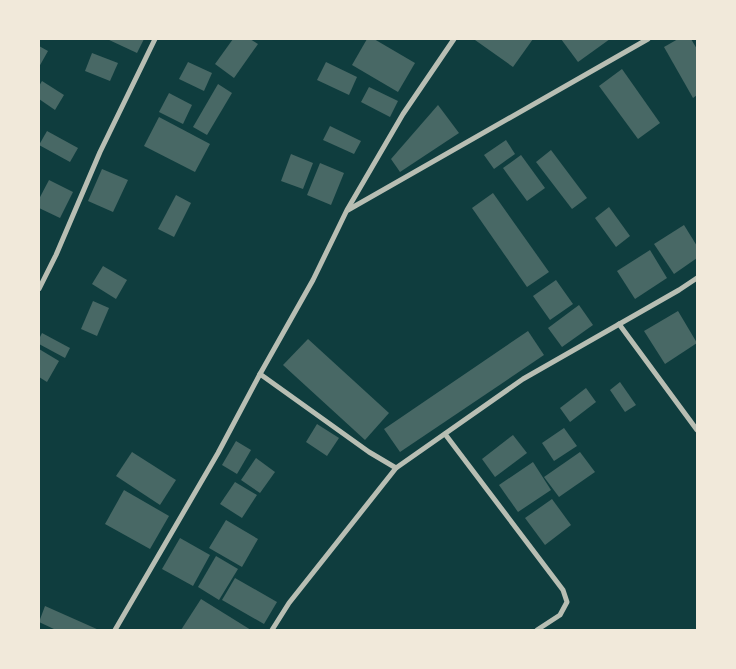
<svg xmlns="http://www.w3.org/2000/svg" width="736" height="669" viewBox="0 0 736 669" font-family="'DM Sans',sans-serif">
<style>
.building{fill:#486865}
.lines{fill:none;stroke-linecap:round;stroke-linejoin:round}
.minor{stroke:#b8beb3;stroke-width:5}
</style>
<rect width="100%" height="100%" fill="#0f3d3e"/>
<g class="building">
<polygon points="107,39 144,39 137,53"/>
<polygon points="233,39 250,39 258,44 234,78 215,64"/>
<polygon points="367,39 374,39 415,63 398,92 352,65"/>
<polygon points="476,39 533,39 513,67 475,40"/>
<polygon points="561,39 610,39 578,62"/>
<polygon points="678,39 691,39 697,49 697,95 693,98 664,47"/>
<polygon points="39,46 48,51 39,67"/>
<polygon points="92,53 118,63 110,81 85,71"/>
<polygon points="188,62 212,73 204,91 179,79"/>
<polygon points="326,62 357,77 349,95 317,80"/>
<polygon points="622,69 660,123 638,139 599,86"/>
<polygon points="42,81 64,95 55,110 39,99 39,86"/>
<polygon points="218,84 232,93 207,135 193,127"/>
<polygon points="369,87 398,101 390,117 361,102"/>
<polygon points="169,93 192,105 183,124 159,112"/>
<polygon points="438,105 459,133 400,172 391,159"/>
<polygon points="159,117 210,144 195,172 144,146"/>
<polygon points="330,126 361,141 354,154 323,140"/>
<polygon points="47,131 78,148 70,162 39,145"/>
<polygon points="506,140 515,154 494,169 484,155"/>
<polygon points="551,150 587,198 572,209 536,162"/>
<polygon points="291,154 313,163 303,189 281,181"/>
<polygon points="521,155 545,188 527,201 503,168"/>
<polygon points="320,163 344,173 331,205 307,195"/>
<polygon points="102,169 128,180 113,212 88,201"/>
<polygon points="49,180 73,192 60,218 39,208 39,199"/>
<polygon points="493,193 549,272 527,287 472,208"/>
<polygon points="176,195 191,203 174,237 158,229"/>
<polygon points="609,207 630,236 616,247 595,218"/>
<polygon points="684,225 697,246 697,258 674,274 654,244"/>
<polygon points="650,250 667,278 635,299 617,271"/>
<polygon points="103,266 127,280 116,299 92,284"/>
<polygon points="556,280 573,304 550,320 533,296"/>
<polygon points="93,301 109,308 97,336 81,329"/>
<polygon points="579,305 593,325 562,347 548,328"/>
<polygon points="678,311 697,343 665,364 644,331"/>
<polygon points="528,331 544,355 400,452 384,429"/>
<polygon points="42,333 70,348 65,358 39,344 39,339"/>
<polygon points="308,339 389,413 365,440 283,365"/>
<polygon points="39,349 59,361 47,382 39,377"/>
<polygon points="620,382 636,405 625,412 610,390"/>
<polygon points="586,388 596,402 570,422 560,408"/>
<polygon points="317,424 339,438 327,456 306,442"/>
<polygon points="564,428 577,446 554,461 542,443"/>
<polygon points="513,435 527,453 495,477 482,459"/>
<polygon points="236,441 251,450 237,474 222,465"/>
<polygon points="132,452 176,480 160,505 116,476"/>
<polygon points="580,452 595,472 559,497 544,477"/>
<polygon points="256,458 275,472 260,493 241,480"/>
<polygon points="533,462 551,490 518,512 499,485"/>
<polygon points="235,482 257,495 242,518 220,504"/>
<polygon points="124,490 169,516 150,549 105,524"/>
<polygon points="552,499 571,525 545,545 525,518"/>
<polygon points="226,520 258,539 242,567 209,548"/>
<polygon points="180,538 210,555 193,586 162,569"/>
<polygon points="216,556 238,569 219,600 198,587"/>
<polygon points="235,578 277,602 264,624 222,600"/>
<polygon points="201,599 251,630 181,630"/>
<polygon points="45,606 99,630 56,630 39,622"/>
</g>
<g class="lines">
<g class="minor">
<polyline points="348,210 648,39"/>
<polyline points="39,289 56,255 100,152 155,39"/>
<polyline points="619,324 697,430"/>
<polyline points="260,374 369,452 396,468 523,379 679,290 697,278"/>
<polyline points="445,434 563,590 567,602 560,615 537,630"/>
<polyline points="115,630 218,453 260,374 313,280 347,210 403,114 454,39"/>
<polyline points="272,630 289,603 396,468"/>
</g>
</g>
<rect width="736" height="669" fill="none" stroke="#f1e9da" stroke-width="80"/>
</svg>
